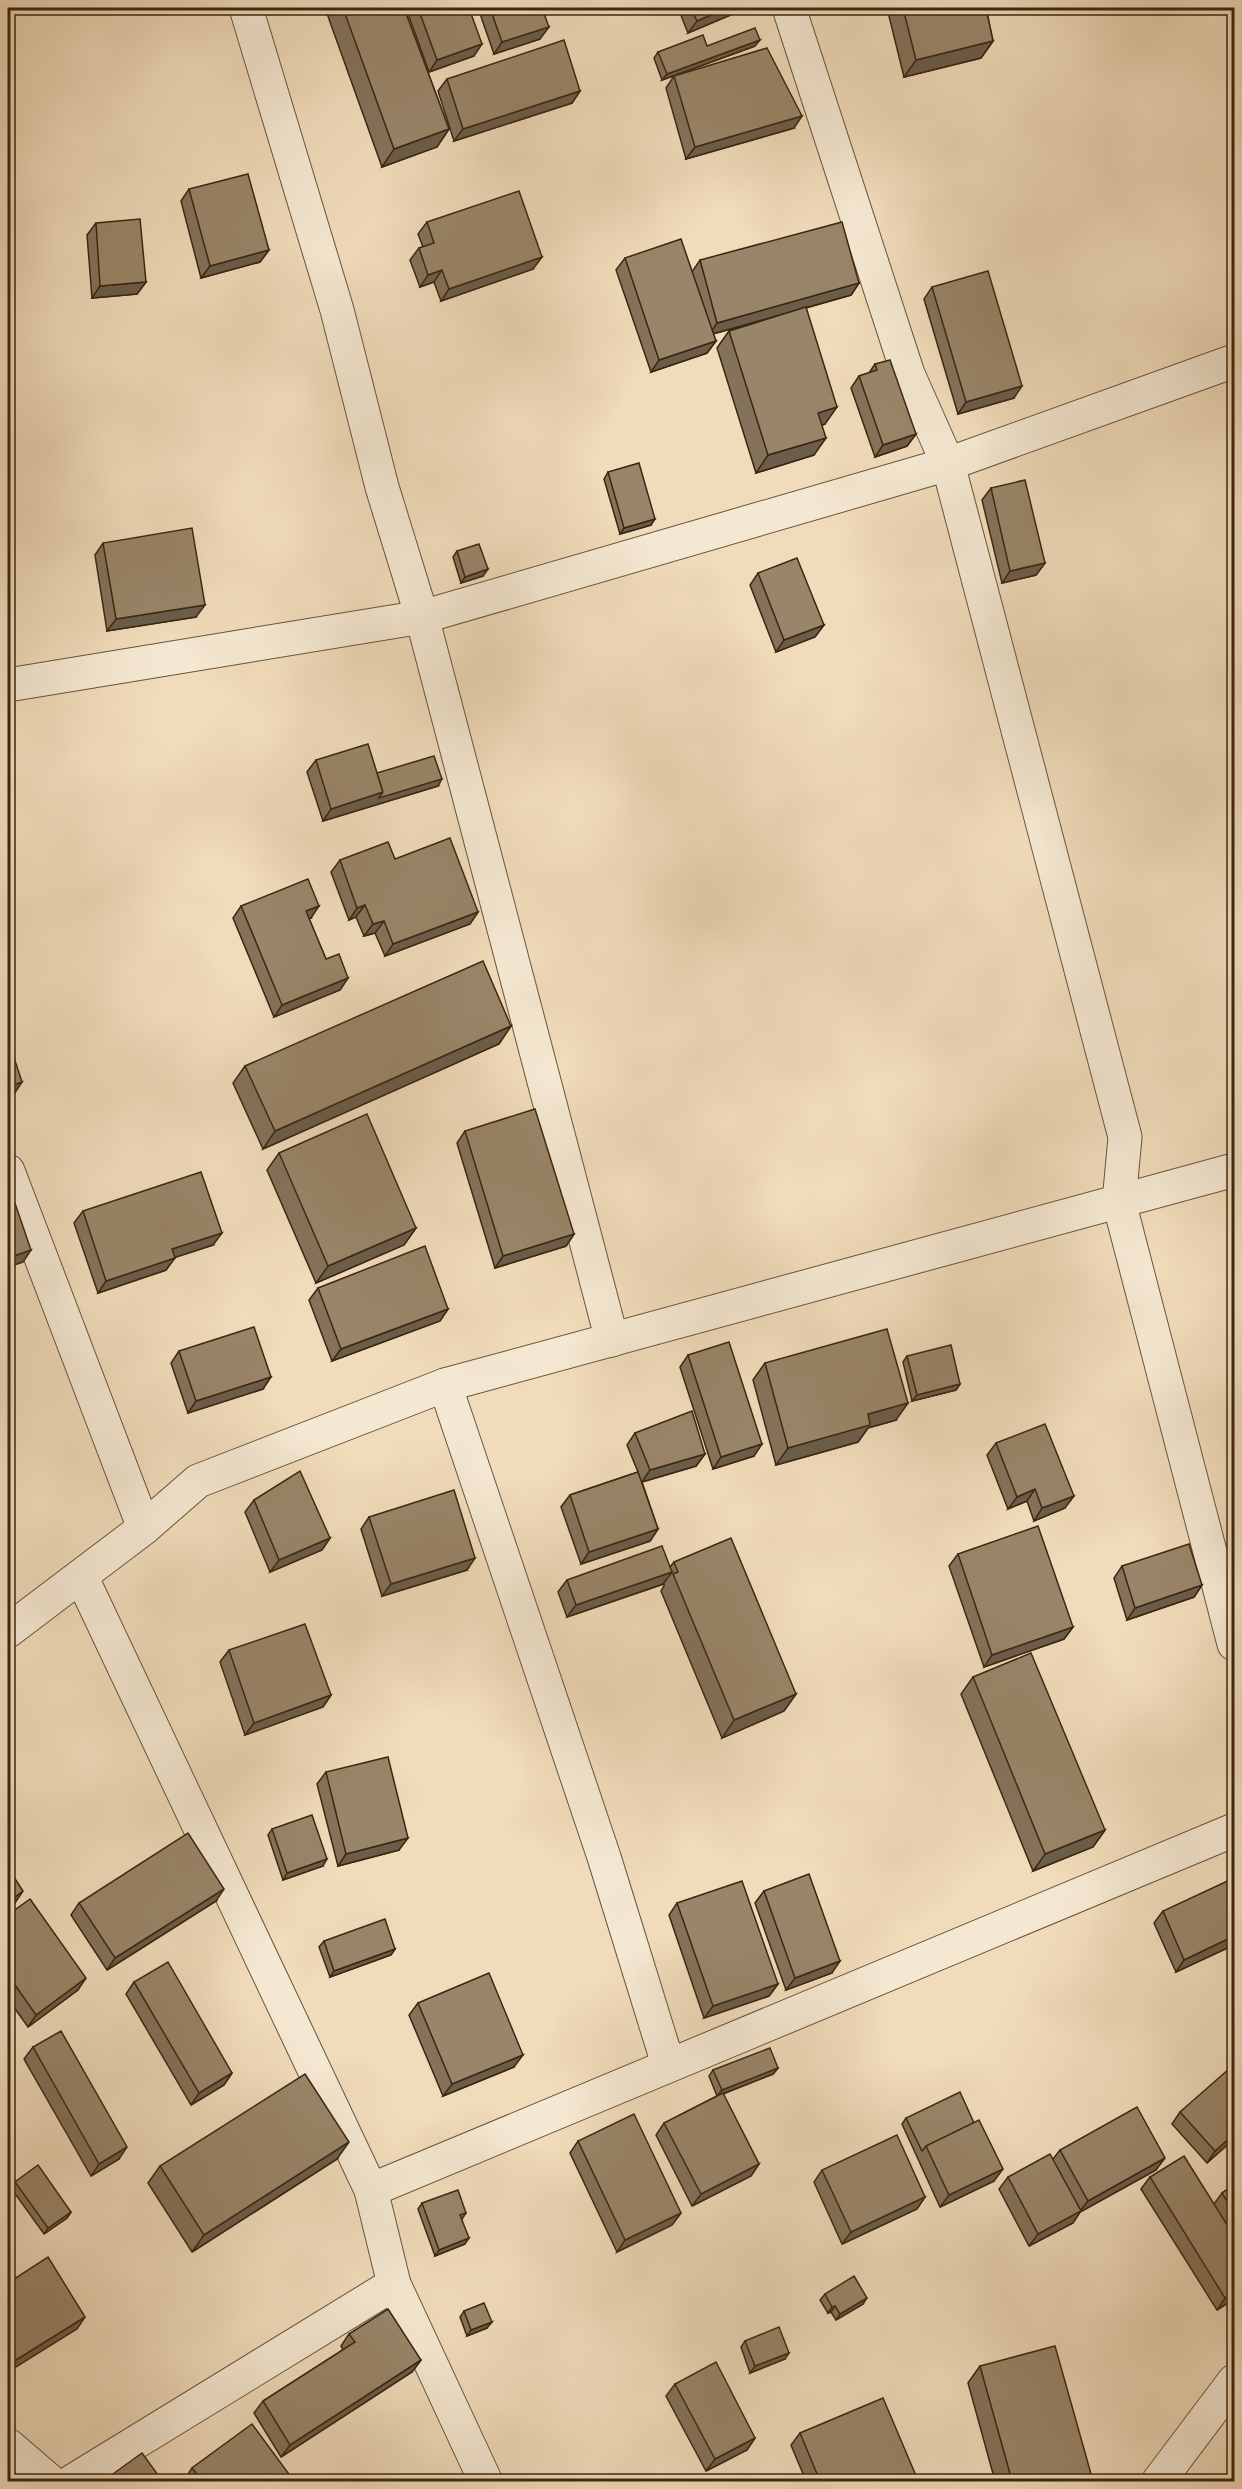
<svg xmlns="http://www.w3.org/2000/svg" width="1242" height="2489" viewBox="0 0 1242 2489" font-family="'EB Garamond',serif">
<style>
.lines{fill:none;stroke-linecap:round;stroke-linejoin:round}
.minor-casing{stroke:#68543b;stroke-width:35}
.minor{stroke:#f5e8d2;stroke-width:33}
.wall{fill:#84725a;stroke:#3b2711;stroke-width:1.5}
.shaded-wall{fill:#6b5d4a;stroke:#3b2711;stroke-width:1.5}
.building{fill:#998569;stroke:#3b2711;stroke-width:1.5}
</style>
<rect width="100%" height="100%" fill="#f0dbba"/>
<filter id="stains"><feTurbulence type="fractalNoise" baseFrequency=".00333" numOctaves="4"/><feColorMatrix values="0 0 0 0 .2 0 0 0 0 .09 0 0 0 0 .02 0 0 0 .5 -.17"/></filter>
<radialGradient id="worn" r=".72"><stop offset=".6" stop-color="#630" stop-opacity="0"/><stop offset="1" stop-color="#630" stop-opacity=".3"/></radialGradient>
<g class="lines">
<defs>
<g id="minor">
<polyline points="246,8 337,310 382,487 422,617 612,1340"/>
<polyline points="789,8 908,374 948,464 1125,1137 1119,1202 1234,1644"/>
<polyline points="8,685 422,617 948,464 1234,361"/>
<polyline points="8,1171 144,1528"/>
<polyline points="445,1385 604,1857 668,2064"/>
<polyline points="81,1576 371,2190 394,2284 486,2482"/>
<polyline points="8,1631 144,1528 198,1481 445,1385 1234,1170"/>
<polyline points="371,2190 1234,1830"/>
<polyline points="8,2445 51,2482"/>
<polyline points="71,2482 394,2284"/>
<polyline points="1158,2482 1234,2381"/>
</g>
</defs>
<use href="#minor" class="minor-casing"/>
<use href="#minor" class="minor"/>
</g>
<g class="wall">
<polygon points="325,8 404,8 449,129 437,147 382,167"/>
<polygon points="406,8 469,8 474,56 429,72"/>
<polygon points="478,8 542,8 540,39 494,54"/>
<polygon points="678,8 747,8 688,33"/>
<polygon points="887,8 986,8 993,41 981,58 904,77"/>
<polygon points="707,46 755,46 662,80 654,58 658,52"/>
<polygon points="674,76 794,128 686,159 666,88"/>
<polygon points="447,79 580,91 572,103 454,141 438,91"/>
<polygon points="189,189 269,250 260,262 201,278 181,201"/>
<polygon points="427,222 533,269 441,301 434,282 420,287 410,260 419,248 423,247 418,234"/>
<polygon points="96,223 146,282 137,294 92,298 87,235"/>
<polygon points="625,258 692,272 700,260 859,283 851,295 806,308 825,424 822,425 814,455 756,473 717,348 729,331 774,317 713,334 716,341 707,353 651,372 616,270"/>
<polygon points="932,287 1014,398 958,414 924,299"/>
<polygon points="875,364 916,434 907,446 875,457 851,388 859,376 869,373"/>
<polygon points="608,472 651,525 620,534 604,479"/>
<polygon points="991,488 1045,563 1036,575 1002,583 982,500"/>
<polygon points="103,543 196,617 107,631 95,555"/>
<polygon points="457,551 483,576 461,583 453,557"/>
<polygon points="758,573 824,625 815,637 776,652 750,585"/>
<polygon points="316,760 438,786 323,821 307,772"/>
<polygon points="395,859 478,912 470,924 385,956 375,933 364,936 356,917 349,920 331,872 340,860"/>
<polygon points="241,906 311,918 309,919 326,959 348,978 340,990 274,1017 233,918"/>
<polygon points="511,1026 499,1044 263,1149 233,1083 245,1066"/>
<polygon points="465,1131 574,1234 566,1246 495,1268 457,1143"/>
<polygon points="279,1153 416,1228 404,1245 316,1283 267,1170"/>
<polygon points="83,1211 213,1245 175,1257 166,1270 98,1293 74,1223"/>
<polygon points="318,1288 448,1309 440,1321 332,1361 309,1300"/>
<polygon points="179,1351 263,1389 188,1413 171,1363"/>
<polygon points="688,1355 754,1456 713,1469 680,1367"/>
<polygon points="907,1356 960,1384 956,1390 912,1401 903,1362"/>
<polygon points="765,1363 896,1420 868,1428 858,1442 776,1465 753,1380"/>
<polygon points="635,1433 705,1454 696,1466 642,1482 658,1529 650,1541 581,1564 561,1507 570,1495 638,1472 627,1445"/>
<polygon points="996,1443 1065,1508 1034,1521 1027,1501 1008,1509 987,1455"/>
<polygon points="254,1500 330,1538 322,1550 270,1572 245,1512"/>
<polygon points="369,1517 467,1570 382,1596 361,1529"/>
<polygon points="958,1554 1073,1627 1064,1639 984,1667 949,1566"/>
<polygon points="674,1562 796,1694 784,1711 722,1738 661,1591 664,1586 664,1584 567,1617 558,1592 567,1580 670,1567"/>
<polygon points="1122,1566 1202,1585 1194,1597 1127,1620 1114,1578"/>
<polygon points="229,1650 331,1695 323,1707 245,1735 220,1662"/>
<polygon points="973,1677 1105,1830 1093,1847 1033,1871 961,1694"/>
<polygon points="326,1772 399,1850 338,1866 317,1784"/>
<polygon points="272,1829 323,1866 283,1880 268,1835"/>
<polygon points="764,1891 832,1973 786,1990 755,1903"/>
<polygon points="216,1901 107,1970 71,1915 79,1903"/>
<polygon points="677,1903 778,1984 769,1996 704,2018 669,1915"/>
<polygon points="1163,1911 1234,1945 1176,1972 1154,1923"/>
<polygon points="8,1915 78,1990 28,2027 8,1999"/>
<polygon points="324,1941 395,1949 391,1955 330,1977 319,1947"/>
<polygon points="134,1982 232,2073 224,2085 191,2105 126,1994"/>
<polygon points="418,2003 514,2067 443,2096 409,2015"/>
<polygon points="33,2047 119,2159 91,2176 24,2059"/>
<polygon points="778,2068 773,2074 723,2094 759,2164 751,2176 692,2206 656,2135 664,2123 717,2096 709,2076 713,2070"/>
<polygon points="1234,2073 1234,2139 1207,2163 1172,2124 1180,2112"/>
<polygon points="906,2118 994,2181 940,2207 902,2124"/>
<polygon points="578,2141 681,2213 672,2225 617,2252 570,2153"/>
<polygon points="1060,2150 1156,2170 1080,2212 1073,2223 1029,2246 999,2189 1008,2177 1053,2159"/>
<polygon points="337,2159 192,2252 148,2183 160,2166"/>
<polygon points="822,2170 925,2197 917,2209 842,2244 814,2182"/>
<polygon points="1150,2177 1214,2204 1222,2193 1234,2185 1234,2299 1217,2310 1141,2189"/>
<polygon points="15,2182 71,2212 67,2218 44,2234 11,2188"/>
<polygon points="422,2203 466,2213 462,2219 465,2244 435,2256 418,2209"/>
<polygon points="825,2294 863,2304 836,2320 831,2312 828,2313 820,2300"/>
<polygon points="464,2311 487,2328 467,2336 460,2317"/>
<polygon points="349,2334 421,2360 412,2372 281,2457 254,2413 263,2401 343,2350 341,2346"/>
<polygon points="745,2341 785,2359 750,2373 741,2347"/>
<polygon points="980,2366 1093,2481 995,2481 968,2383"/>
<polygon points="675,2384 755,2438 747,2450 706,2471 666,2396"/>
<polygon points="800,2433 914,2481 806,2481 791,2445"/>
<polygon points="192,2468 294,2481 185,2481 184,2480"/>
</g>
<g class="shaded-wall">
<polygon points="727,8 747,8 688,33 697,21"/>
<polygon points="549,27 540,39 494,54 502,42"/>
<polygon points="760,40 755,46 662,80 667,74"/>
<polygon points="993,41 981,58 904,77 916,60"/>
<polygon points="482,44 474,56 429,72 437,60"/>
<polygon points="580,91 572,103 454,141 463,129"/>
<polygon points="802,116 794,128 686,159 695,147"/>
<polygon points="449,129 437,147 382,167 394,149"/>
<polygon points="269,250 260,262 201,278 210,266"/>
<polygon points="542,257 533,269 441,301 449,289"/>
<polygon points="442,270 434,282 420,287 428,275"/>
<polygon points="146,282 137,294 92,298 100,286"/>
<polygon points="859,283 851,295 709,335 717,323"/>
<polygon points="716,341 707,353 651,372 659,360"/>
<polygon points="1022,386 1014,398 958,414 966,402"/>
<polygon points="837,407 825,424 806,430 818,413"/>
<polygon points="916,434 907,446 875,457 883,445"/>
<polygon points="826,438 814,455 756,473 768,455"/>
<polygon points="655,519 651,525 620,534 624,528"/>
<polygon points="1045,563 1036,575 1002,583 1010,571"/>
<polygon points="488,569 483,576 461,583 465,577"/>
<polygon points="205,605 196,617 107,631 116,619"/>
<polygon points="824,625 815,637 776,652 784,640"/>
<polygon points="442,779 438,786 323,821 331,809 383,792"/>
<polygon points="365,905 356,917 349,920 357,908"/>
<polygon points="319,906 311,918 298,923 306,911"/>
<polygon points="478,912 470,924 385,956 393,944"/>
<polygon points="384,921 375,933 364,936 373,924"/>
<polygon points="348,978 340,990 274,1017 282,1005"/>
<polygon points="511,1026 499,1044 263,1149 275,1131"/>
<polygon points="22,1082 14,1094 8,1096 8,1087"/>
<polygon points="416,1228 404,1245 316,1283 328,1266"/>
<polygon points="222,1233 213,1245 164,1261 172,1249"/>
<polygon points="574,1234 566,1246 495,1268 503,1256"/>
<polygon points="31,1250 23,1262 8,1267 8,1258"/>
<polygon points="175,1258 166,1270 98,1293 106,1281"/>
<polygon points="448,1309 440,1321 332,1361 341,1349"/>
<polygon points="271,1377 263,1389 188,1413 196,1401"/>
<polygon points="960,1384 956,1390 912,1401 917,1395"/>
<polygon points="908,1403 896,1420 868,1428 858,1442 776,1465 788,1448 868,1414"/>
<polygon points="762,1444 754,1456 713,1469 721,1457"/>
<polygon points="705,1454 696,1466 642,1482 650,1470"/>
<polygon points="1035,1489 1027,1501 1008,1509 1017,1497"/>
<polygon points="1074,1496 1065,1508 1034,1521 1042,1508"/>
<polygon points="658,1529 650,1541 581,1564 589,1552"/>
<polygon points="330,1538 322,1550 270,1572 279,1560"/>
<polygon points="475,1558 467,1570 382,1596 391,1584"/>
<polygon points="672,1572 663,1584 567,1617 576,1605"/>
<polygon points="1202,1585 1194,1597 1127,1620 1135,1608"/>
<polygon points="1073,1627 1064,1639 984,1667 992,1655"/>
<polygon points="796,1694 784,1711 722,1738 734,1720"/>
<polygon points="331,1695 323,1707 245,1735 254,1723"/>
<polygon points="1105,1830 1093,1847 1033,1871 1045,1854"/>
<polygon points="408,1838 399,1850 338,1866 346,1854"/>
<polygon points="327,1859 323,1866 283,1880 287,1873"/>
<polygon points="224,1889 216,1901 107,1970 115,1958"/>
<polygon points="23,1891 15,1903 8,1908 8,1902"/>
<polygon points="1234,1936 1234,1945 1176,1972 1184,1960"/>
<polygon points="395,1949 391,1955 330,1977 334,1971"/>
<polygon points="840,1961 832,1973 786,1990 795,1978"/>
<polygon points="86,1978 78,1990 28,2027 36,2015"/>
<polygon points="778,1984 769,1996 704,2018 713,2006"/>
<polygon points="523,2055 514,2067 443,2096 452,2084"/>
<polygon points="778,2068 773,2074 717,2096 722,2090"/>
<polygon points="232,2073 224,2085 191,2105 199,2093"/>
<polygon points="1234,2134 1234,2139 1207,2163 1215,2151"/>
<polygon points="349,2142 337,2159 192,2252 204,2235"/>
<polygon points="127,2147 119,2159 91,2176 99,2164"/>
<polygon points="1165,2158 1156,2170 1080,2212 1073,2223 1029,2246 1038,2234 1080,2211 1088,2201"/>
<polygon points="759,2164 751,2176 692,2206 701,2194"/>
<polygon points="1003,2169 994,2181 940,2207 949,2195"/>
<polygon points="925,2197 917,2209 842,2244 851,2232"/>
<polygon points="71,2212 67,2218 44,2234 48,2228"/>
<polygon points="681,2213 672,2225 617,2252 625,2240"/>
<polygon points="469,2238 465,2244 435,2256 439,2250"/>
<polygon points="1234,2292 1234,2299 1217,2310 1225,2298"/>
<polygon points="867,2298 863,2304 836,2320 840,2314"/>
<polygon points="835,2306 831,2312 828,2313 832,2307"/>
<polygon points="85,2317 77,2329 8,2372 8,2365"/>
<polygon points="492,2322 487,2328 467,2336 471,2330"/>
<polygon points="789,2353 785,2359 750,2373 755,2366"/>
<polygon points="421,2360 412,2372 281,2457 290,2445"/>
<polygon points="755,2438 747,2450 706,2471 715,2459"/>
</g>
<g class="building">
<polygon points="343,8 404,8 449,129 394,149"/>
<polygon points="418,8 469,8 482,44 437,60"/>
<polygon points="490,8 542,8 549,27 502,42"/>
<polygon points="691,8 727,8 697,21"/>
<polygon points="903,8 986,8 993,41 916,60"/>
<polygon points="755,28 760,40 667,74 658,52 703,35 707,46"/>
<polygon points="564,40 580,91 463,129 447,79"/>
<polygon points="767,48 802,116 695,147 674,76"/>
<polygon points="248,174 269,250 210,266 189,189"/>
<polygon points="519,191 542,257 449,289 442,270 428,275 419,248 434,243 427,222"/>
<polygon points="140,219 146,282 100,286 96,223"/>
<polygon points="842,222 859,283 717,323 700,260"/>
<polygon points="681,239 716,341 659,360 625,258"/>
<polygon points="988,271 1022,386 966,402 932,287"/>
<polygon points="806,307 837,407 818,413 826,438 768,455 729,331"/>
<polygon points="890,360 916,434 883,445 859,376 877,370 875,364"/>
<polygon points="639,463 655,519 624,528 608,472"/>
<polygon points="1025,480 1045,563 1010,571 991,488"/>
<polygon points="192,528 205,605 116,619 103,543"/>
<polygon points="479,544 488,569 465,577 457,551"/>
<polygon points="797,558 824,625 784,640 758,573"/>
<polygon points="368,744 383,792 331,809 316,760"/>
<polygon points="434,756 442,779 379,798 383,792 377,773"/>
<polygon points="450,838 478,912 393,944 384,921 373,924 365,905 357,908 340,860 388,842 395,859"/>
<polygon points="308,879 319,906 306,911 326,959 339,954 348,978 282,1005 241,906"/>
<polygon points="483,961 511,1026 275,1131 245,1066"/>
<polygon points="8,1039 22,1082 8,1087"/>
<polygon points="535,1109 574,1234 503,1256 465,1131"/>
<polygon points="367,1114 416,1228 328,1266 279,1153"/>
<polygon points="201,1172 222,1233 172,1249 175,1258 106,1281 83,1211"/>
<polygon points="8,1183 31,1250 8,1258"/>
<polygon points="425,1246 448,1309 341,1349 318,1288"/>
<polygon points="254,1327 271,1377 196,1401 179,1351"/>
<polygon points="887,1329 908,1403 868,1414 870,1425 788,1448 765,1363"/>
<polygon points="729,1342 762,1444 721,1457 688,1355"/>
<polygon points="951,1345 960,1384 917,1395 907,1356"/>
<polygon points="692,1411 705,1454 650,1470 635,1433"/>
<polygon points="1045,1424 1074,1496 1042,1508 1035,1489 1017,1497 996,1443"/>
<polygon points="300,1471 330,1538 279,1560 254,1500"/>
<polygon points="638,1472 658,1529 589,1552 570,1495"/>
<polygon points="454,1490 475,1558 391,1584 369,1517"/>
<polygon points="1038,1526 1073,1627 992,1655 958,1554"/>
<polygon points="731,1538 796,1694 734,1720 673,1574 678,1572 674,1562"/>
<polygon points="1189,1544 1202,1585 1135,1608 1122,1566"/>
<polygon points="662,1546 672,1572 576,1605 567,1580"/>
<polygon points="305,1624 331,1695 254,1723 229,1650"/>
<polygon points="1031,1653 1105,1830 1045,1854 973,1677"/>
<polygon points="388,1757 408,1838 346,1854 326,1772"/>
<polygon points="312,1815 327,1859 287,1873 272,1829"/>
<polygon points="188,1833 224,1889 115,1958 79,1903"/>
<polygon points="8,1868 23,1891 8,1902"/>
<polygon points="809,1874 840,1961 795,1978 764,1891"/>
<polygon points="1234,1878 1234,1936 1184,1960 1163,1911"/>
<polygon points="742,1881 778,1984 713,2006 677,1903"/>
<polygon points="30,1899 86,1978 36,2015 8,1975 8,1915"/>
<polygon points="385,1919 395,1949 334,1971 324,1941"/>
<polygon points="168,1962 232,2073 199,2093 134,1982"/>
<polygon points="489,1973 523,2055 452,2084 418,2003"/>
<polygon points="61,2031 127,2147 99,2164 33,2047"/>
<polygon points="770,2048 778,2068 722,2090 713,2070"/>
<polygon points="1230,2068 1234,2073 1234,2134 1215,2151 1180,2112"/>
<polygon points="305,2074 349,2142 204,2235 160,2166"/>
<polygon points="960,2092 974,2123 926,2146 922,2151 906,2118"/>
<polygon points="723,2093 759,2164 701,2194 664,2123"/>
<polygon points="1137,2107 1165,2158 1088,2201 1060,2150"/>
<polygon points="634,2114 681,2213 625,2240 578,2141"/>
<polygon points="979,2120 1003,2169 949,2195 926,2146"/>
<polygon points="897,2135 925,2197 851,2232 822,2170"/>
<polygon points="1050,2154 1081,2211 1038,2234 1008,2177"/>
<polygon points="1184,2156 1234,2236 1234,2292 1225,2298 1150,2177"/>
<polygon points="38,2165 71,2212 48,2228 15,2182"/>
<polygon points="1234,2185 1234,2213 1222,2193"/>
<polygon points="458,2190 466,2213 460,2215 469,2238 439,2250 422,2203"/>
<polygon points="48,2257 85,2317 8,2365 8,2283"/>
<polygon points="854,2276 867,2298 840,2314 835,2306 832,2307 825,2294"/>
<polygon points="484,2303 492,2322 471,2330 464,2311"/>
<polygon points="388,2309 421,2360 290,2445 263,2401 355,2342 349,2334"/>
<polygon points="779,2327 789,2353 755,2366 745,2341"/>
<polygon points="1055,2346 1093,2481 1012,2481 980,2366"/>
<polygon points="716,2362 755,2438 715,2459 675,2384"/>
<polygon points="883,2398 917,2478 909,2481 820,2481 800,2433"/>
<polygon points="252,2424 294,2481 202,2481 192,2468"/>
<polygon points="142,2453 158,2475 150,2481 108,2481 106,2479"/>
<polygon points="8,2468 19,2481 8,2481"/>
</g>
<rect width="1242" height="2489" fill="none" stroke="#f0dbba" stroke-width="30"/>
<rect x="9" y="9" width="1224" height="2471" fill="none" stroke="#3b2711" stroke-width="3"/>
<rect x="15" y="15" width="1212" height="2459" fill="none" stroke="#3b2711" stroke-width="1.5"/>
<rect width="100%" height="100%" filter="url(#stains)"/>
<rect width="100%" height="100%" fill="url(#worn)"/>
</svg>
